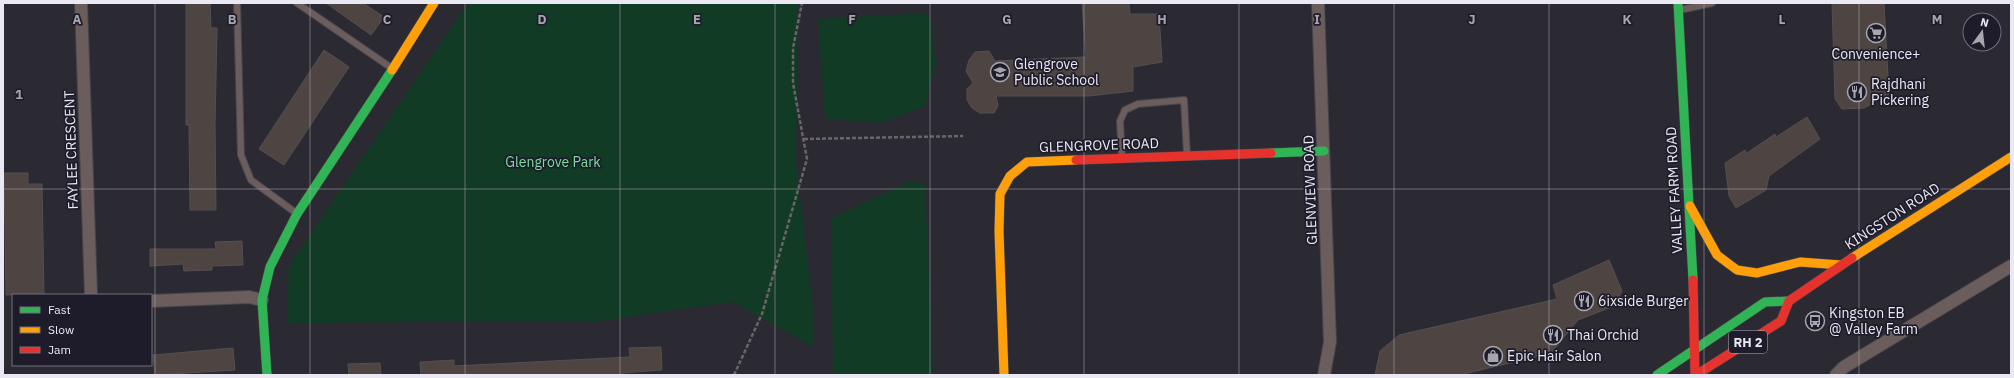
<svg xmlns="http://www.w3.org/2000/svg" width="2014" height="378" viewBox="0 0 2014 378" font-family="'IBM Plex Sans',sans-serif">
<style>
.green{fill:#123b25}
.building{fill:#4e4543;stroke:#534f51}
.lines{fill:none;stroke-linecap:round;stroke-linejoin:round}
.lane-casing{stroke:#47464c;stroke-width:8}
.street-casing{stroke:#47464c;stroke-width:14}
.fast-casing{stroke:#47464c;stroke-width:10}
.slow-casing{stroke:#47464c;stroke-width:10}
.jam-casing{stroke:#47464c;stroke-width:10}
.path{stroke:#6c6466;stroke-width:2.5;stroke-dasharray:4 2;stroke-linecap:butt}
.lane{stroke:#6c5d5d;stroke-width:6}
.street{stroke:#6c5d5d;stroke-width:12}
.fast{stroke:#30b455;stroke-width:9}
.slow{stroke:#ff9f0a;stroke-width:9}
.jam{stroke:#e5322d;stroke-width:9}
.grid{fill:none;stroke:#a7a6af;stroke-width:1;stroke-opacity:0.55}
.labels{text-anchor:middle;stroke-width:3.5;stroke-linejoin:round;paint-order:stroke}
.shield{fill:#1e1c2b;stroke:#adacb7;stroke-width:1}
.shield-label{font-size:13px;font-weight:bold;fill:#eae9f3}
.poi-label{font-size:14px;fill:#eae9f3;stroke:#1e1c2b;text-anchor:start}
.street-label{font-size:14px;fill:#eae9f3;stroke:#1e1c2b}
.park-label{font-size:14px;fill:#77de9e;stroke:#1e1c2b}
.grid-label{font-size:13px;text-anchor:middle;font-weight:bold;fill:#a7a6af;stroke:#1e1c2b;stroke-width:3.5;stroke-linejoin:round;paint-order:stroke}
</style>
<rect width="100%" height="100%" fill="#2b2a32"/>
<g class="green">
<polygon points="468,3 798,3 796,165 813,305 814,347 733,302 600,321 287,323 289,266"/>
<polygon points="929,13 936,63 925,106 881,123 825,119 818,19"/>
<polygon points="911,181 925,184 933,375 833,375 831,218"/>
</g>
<g class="building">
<polygon points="186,3 210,3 211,28 217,28 215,125 216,210 190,210 189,125 186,125"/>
<polygon points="326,3 363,3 384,17 371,35"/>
<polygon points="1082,3 1129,3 1130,14 1159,14 1162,62 1133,67 1133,91 1089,96 996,96 998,106 994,113 980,113 972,108 967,100 967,89 973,83 966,71 969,60 975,52 989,51 995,61 1086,57"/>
<polygon points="1832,3 1884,3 1889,94 1864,108 1842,109 1835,99"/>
<polygon points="324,50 349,67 284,165 259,149"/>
<polygon points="1807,117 1820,139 1769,176 1766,190 1736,208 1729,196 1725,163 1745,150 1747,153 1775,134 1776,137"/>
<polygon points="4,173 28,173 28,184 42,184 44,295 6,295"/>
<polygon points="242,241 243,265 212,266 212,270 184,271 183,264 150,266 150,249 216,249 215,242"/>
<polygon points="1609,260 1622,291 1614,306 1578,320 1551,353 1460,375 1375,375 1380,351 1399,335 1557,299 1553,285"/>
<polygon points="661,347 662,370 622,373 622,375 421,375 420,362 454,360 454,366 630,357 629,348"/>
<polygon points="233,348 235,370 155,375 153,355"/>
<polygon points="380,363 381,375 349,375 348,364"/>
</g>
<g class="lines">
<defs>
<g id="lane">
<polyline points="237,3 241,155 251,180 296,213"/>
<polyline points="297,3 393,69"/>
<polyline points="1680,10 1712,3"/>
<polyline points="1122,158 1120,121 1125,110 1138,104 1184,100 1187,155"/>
</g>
<g id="street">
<polyline points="81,3 91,295"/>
<polyline points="1318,3 1330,342 1324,375"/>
<polyline points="151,301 249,297 262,300"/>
<polyline points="1836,375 1844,367 2011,266"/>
</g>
<g id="fast">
<polyline points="1678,3 1693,280"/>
<polyline points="1271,153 1324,151"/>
<polyline points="267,375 262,300 270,267 297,214 392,70"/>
<polyline points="1657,375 1765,302 1789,301"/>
</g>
<g id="slow">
<polyline points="392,70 434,3"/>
<polyline points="1690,206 1717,255 1737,270 1757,273 1800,262 1841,265"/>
<polyline points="1852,258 2011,157"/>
<polyline points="1004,375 999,231 1000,194 1010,176 1027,162 1076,160"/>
</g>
<g id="jam">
<polyline points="1076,160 1271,153"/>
<polyline points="1693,280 1695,375"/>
<polyline points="1696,375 1781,321 1789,301 1852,258"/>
</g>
</defs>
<use href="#lane" class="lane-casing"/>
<use href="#street" class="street-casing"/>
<use href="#fast" class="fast-casing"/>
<use href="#slow" class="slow-casing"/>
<use href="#jam" class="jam-casing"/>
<g class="path">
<polyline points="804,139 963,136"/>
<polyline points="734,375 762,314 807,159 793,83 793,48 802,3"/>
</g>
<use href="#lane" class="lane"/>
<use href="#street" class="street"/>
<use href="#fast" class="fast"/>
<use href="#slow" class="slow"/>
<use href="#jam" class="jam"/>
</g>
<path class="grid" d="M155,3V375M310,3V375M465,3V375M620,3V375M775,3V375M930,3V375M1084,3V375M1239,3V375M1394,3V375M1549,3V375M1704,3V375M1859,3V375M3,189H2011"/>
<defs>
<symbol id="supermarket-ring" viewBox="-11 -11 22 22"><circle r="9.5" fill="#1e1c2b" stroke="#a7a6af" stroke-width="1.5"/><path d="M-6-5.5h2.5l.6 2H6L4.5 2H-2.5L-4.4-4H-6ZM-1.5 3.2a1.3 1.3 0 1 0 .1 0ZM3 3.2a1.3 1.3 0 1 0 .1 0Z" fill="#a7a6af"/></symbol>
<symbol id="school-ring" viewBox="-11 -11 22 22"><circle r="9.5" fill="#1e1c2b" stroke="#a7a6af" stroke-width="1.5"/><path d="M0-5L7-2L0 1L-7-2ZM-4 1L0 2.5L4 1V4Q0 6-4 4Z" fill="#a7a6af"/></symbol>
<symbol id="restaurant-ring" viewBox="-11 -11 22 22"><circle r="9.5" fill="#1e1c2b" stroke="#a7a6af" stroke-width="1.5"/><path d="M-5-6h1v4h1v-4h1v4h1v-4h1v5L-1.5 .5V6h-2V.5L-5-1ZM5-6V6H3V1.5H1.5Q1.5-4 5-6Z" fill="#a7a6af"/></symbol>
<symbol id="bus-ring" viewBox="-11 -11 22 22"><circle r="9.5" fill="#1e1c2b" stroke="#a7a6af" stroke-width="1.5"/><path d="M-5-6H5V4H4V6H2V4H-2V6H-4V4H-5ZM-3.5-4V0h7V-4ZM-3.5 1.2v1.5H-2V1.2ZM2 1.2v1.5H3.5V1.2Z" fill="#a7a6af"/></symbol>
<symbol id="shop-ring" viewBox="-11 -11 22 22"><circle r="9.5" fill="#1e1c2b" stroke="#a7a6af" stroke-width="1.5"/><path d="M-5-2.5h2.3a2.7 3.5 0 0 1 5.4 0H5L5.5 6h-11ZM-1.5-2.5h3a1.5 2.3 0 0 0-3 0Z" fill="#a7a6af"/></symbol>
</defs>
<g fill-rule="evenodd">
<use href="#supermarket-ring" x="1865" y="22" width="22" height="22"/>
<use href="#school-ring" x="989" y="61" width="22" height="22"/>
<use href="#restaurant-ring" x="1846" y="81" width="22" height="22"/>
<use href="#restaurant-ring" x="1573" y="290" width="22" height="22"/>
<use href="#bus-ring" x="1804" y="310" width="22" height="22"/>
<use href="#restaurant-ring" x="1542" y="324" width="22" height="22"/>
<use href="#shop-ring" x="1482" y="345" width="22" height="22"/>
</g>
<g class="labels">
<rect class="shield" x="1729" y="331" width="38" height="22" rx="3"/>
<g class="shield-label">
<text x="1748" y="347">RH 2</text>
</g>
<g class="poi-label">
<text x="1876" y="59" text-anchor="middle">Convenience+</text>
<text x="1014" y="69">Glengrove<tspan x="1014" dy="16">Public School</tspan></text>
<text x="1871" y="89">Rajdhani<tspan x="1871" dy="16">Pickering</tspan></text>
<text x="1598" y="306">6ixside Burger</text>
<text x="1829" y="318">Kingston EB<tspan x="1829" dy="16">@ Valley Farm</tspan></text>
<text x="1567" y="340">Thai Orchid</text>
<text x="1507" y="361">Epic Hair Salon</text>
</g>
<g class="street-label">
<text transform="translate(1099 145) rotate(-2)" y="5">GLENGROVE ROAD</text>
<text transform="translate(71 150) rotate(-92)" y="5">FAYLEE CRESCENT</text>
<text transform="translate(1310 190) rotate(-92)" y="5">GLENVIEW ROAD</text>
<text transform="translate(1674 190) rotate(-93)" y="5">VALLEY FARM ROAD</text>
<text transform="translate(1892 216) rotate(-33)" y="5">KINGSTON ROAD</text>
</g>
<g class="park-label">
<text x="553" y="167">Glengrove Park</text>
</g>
</g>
<g class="grid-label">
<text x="77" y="24">A</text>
<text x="232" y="24">B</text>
<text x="387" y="24">C</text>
<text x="542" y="24">D</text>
<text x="697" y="24">E</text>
<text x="852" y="24">F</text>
<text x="1007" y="24">G</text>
<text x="1162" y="24">H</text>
<text x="1317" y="24">I</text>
<text x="1472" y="24">J</text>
<text x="1627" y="24">K</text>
<text x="1782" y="24">L</text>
<text x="1937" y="24">M</text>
<text x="19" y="99">1</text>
</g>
<rect width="2014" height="378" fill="none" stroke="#eae9f3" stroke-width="8"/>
<rect x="12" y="294" width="140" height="72" fill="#1e1c2b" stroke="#706e7b"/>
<rect x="20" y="307" width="20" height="6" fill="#30b455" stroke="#706e7b"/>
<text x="48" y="314" font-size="12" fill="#eae9f3">Fast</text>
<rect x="20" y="327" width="20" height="6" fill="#ff9f0a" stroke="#706e7b"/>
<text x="48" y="334" font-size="12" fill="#eae9f3">Slow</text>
<rect x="20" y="347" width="20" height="6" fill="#e5322d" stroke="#706e7b"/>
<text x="48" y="354" font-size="12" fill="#eae9f3">Jam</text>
<g transform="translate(1982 32) rotate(15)"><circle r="19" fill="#1e1c2b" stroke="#706e7b"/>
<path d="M0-3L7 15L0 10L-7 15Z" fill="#a7a6af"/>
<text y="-6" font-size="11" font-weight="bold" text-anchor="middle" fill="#eae9f3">N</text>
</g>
</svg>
